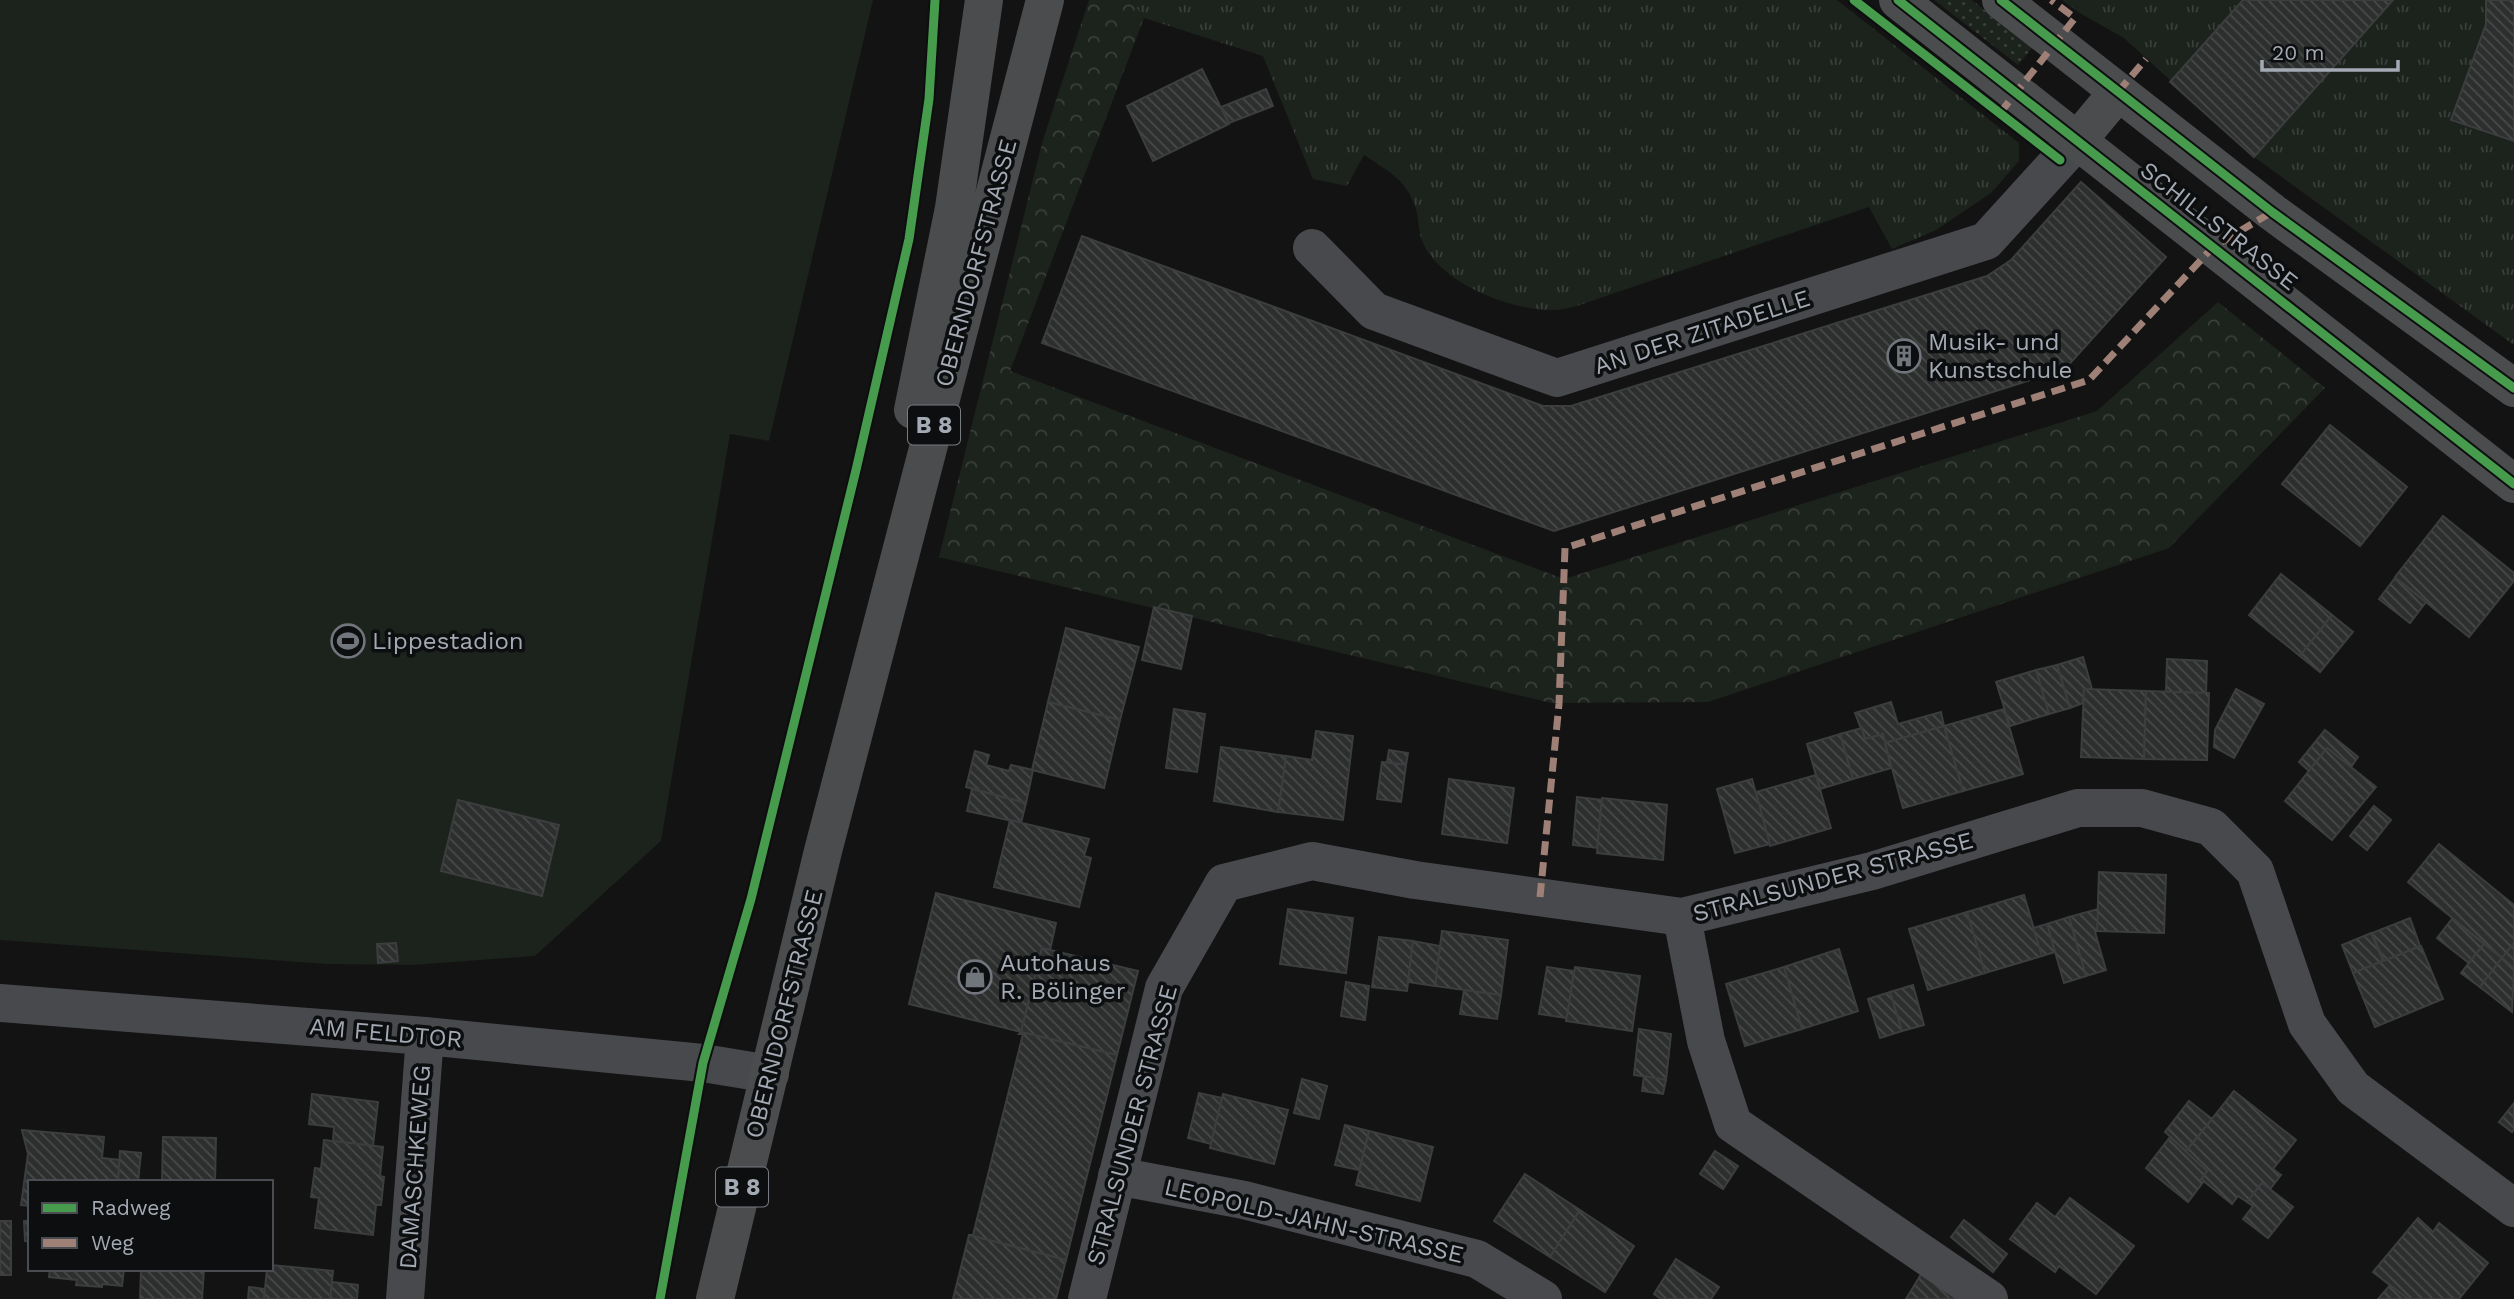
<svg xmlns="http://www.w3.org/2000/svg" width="2514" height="1299" viewBox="0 0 2514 1299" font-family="'Work Sans',sans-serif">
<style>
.grass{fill:url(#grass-dots)}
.forest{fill:url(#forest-crowns)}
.park{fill:url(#park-tufts)}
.pitch{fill:#1c221c}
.building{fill:url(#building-back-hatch);stroke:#3b3d3f;stroke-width:2}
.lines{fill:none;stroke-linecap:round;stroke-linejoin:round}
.minor{stroke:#48494c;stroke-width:38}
.major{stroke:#4a4c4e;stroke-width:38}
.quiet{stroke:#9e8076;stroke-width:7;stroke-dasharray:14 7;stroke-linecap:butt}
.cycleway-casing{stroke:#0d0e0f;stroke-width:13}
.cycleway{stroke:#469c4c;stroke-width:9}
.labels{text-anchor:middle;stroke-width:7;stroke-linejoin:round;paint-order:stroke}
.shield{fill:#0d0e0f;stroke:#777b82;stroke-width:2}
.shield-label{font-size:23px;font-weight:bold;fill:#a4aab4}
.street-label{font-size:24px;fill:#a4aab4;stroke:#0d0e0f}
.poi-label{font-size:24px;fill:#a4aab4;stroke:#0d0e0f;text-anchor:start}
</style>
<defs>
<pattern id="grass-dots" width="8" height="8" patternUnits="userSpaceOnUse" patternTransform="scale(1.75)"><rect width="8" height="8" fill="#1c221c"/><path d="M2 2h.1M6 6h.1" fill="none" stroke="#3a3f3b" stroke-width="1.8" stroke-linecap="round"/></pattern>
<pattern id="forest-crowns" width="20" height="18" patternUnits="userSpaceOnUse" patternTransform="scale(1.75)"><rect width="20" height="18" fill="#1c221c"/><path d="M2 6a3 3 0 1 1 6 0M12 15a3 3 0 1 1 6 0" fill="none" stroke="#3a3f3b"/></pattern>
<pattern id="park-tufts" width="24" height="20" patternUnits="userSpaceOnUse" patternTransform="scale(1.75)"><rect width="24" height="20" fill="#1c221c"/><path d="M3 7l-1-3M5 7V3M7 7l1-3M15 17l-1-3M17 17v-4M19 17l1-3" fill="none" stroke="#3a3f3b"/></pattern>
<pattern id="building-back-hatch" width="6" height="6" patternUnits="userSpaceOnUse" patternTransform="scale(1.75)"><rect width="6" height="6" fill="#2d2e2e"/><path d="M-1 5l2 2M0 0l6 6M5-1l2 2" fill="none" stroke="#484a4a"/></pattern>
</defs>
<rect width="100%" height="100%" fill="#131313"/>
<polygon class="grass" points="1934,0 1972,0 2032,48 2018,65"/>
<polygon class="forest" points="1089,0 1131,0 1144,18 1010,371 1564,579 2097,411 2218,302 2325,388 2169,548 1708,702 1551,703 939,557 1042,143"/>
<g class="park">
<path d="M1131,0H1837L2019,143V161L1991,193L1936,230L1892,249L1869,207L1600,298C1586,303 1568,310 1553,310C1511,311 1437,282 1422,240C1418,231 1419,222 1417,213C1408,180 1391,173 1364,155L1347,186L1313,179L1263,56L1144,18Z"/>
<polygon points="2062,0 2514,0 2514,345 2254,157 2124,38 2078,12"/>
</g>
<polygon class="pitch" points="0,0 873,0 769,441 730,434 661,841 535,956 412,965 327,964 0,940"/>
<g class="building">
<polygon points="2243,0 2393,0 2254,157 2170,82"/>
<polygon points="2486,0 2514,0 2514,141 2451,120 2486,24"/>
<polygon points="1202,69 1229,124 1153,161 1127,106"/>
<polygon points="1266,89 1273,106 1229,123 1221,107"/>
<polygon points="2081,182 2166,257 2065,369 1554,531 1042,343 1082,236 1543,406 1571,406 1987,276 2011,260"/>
<polygon points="2330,425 2407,487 2360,546 2282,484"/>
<polygon points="2443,516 2514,573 2514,581 2469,637 2395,577"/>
<polygon points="2281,574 2332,615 2300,656 2249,615"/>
<polygon points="2395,578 2426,602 2410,623 2379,599"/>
<polygon points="1154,607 1192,616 1181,669 1142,660"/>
<polygon points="2332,615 2353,632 2320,672 2300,656"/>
<polygon points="1066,628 1139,647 1120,720 1048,702"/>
<polygon points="2083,657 2092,689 2084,689 2083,703 2070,708 2057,665"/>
<polygon points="2167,659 2207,661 2206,693 2166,692"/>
<polygon points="2057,665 2070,708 2049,714 2036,670"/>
<polygon points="2036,670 2049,714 2010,726 1996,682"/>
<polygon points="2084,689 2146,691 2144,759 2081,757"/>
<polygon points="2236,689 2264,704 2234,758 2214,747 2215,730"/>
<polygon points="2146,691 2209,693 2207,760 2144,759"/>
<polygon points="1048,702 1120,720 1104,788 1032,770"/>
<polygon points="1891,702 1898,724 1941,712 1944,726 1885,743 1883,734 1865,739 1855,713"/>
<polygon points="1174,709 1205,714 1197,772 1166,768"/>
<polygon points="2004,709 2023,774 1963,791 1944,726"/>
<polygon points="1944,726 1963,791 1903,808 1885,743"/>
<polygon points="1862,728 1865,739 1883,734 1891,768 1853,779 1840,734"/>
<polygon points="2325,730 2358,757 2351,767 2327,748 2309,771 2299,762"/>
<polygon points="1316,731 1353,736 1343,820 1278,812 1286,756 1312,760"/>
<polygon points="1840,734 1853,779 1820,789 1807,744"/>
<polygon points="1221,747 1286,756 1278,812 1214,801"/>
<polygon points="2327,748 2376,787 2332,840 2285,801"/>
<polygon points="1389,750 1408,753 1406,765 1387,762"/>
<polygon points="975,751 989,755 986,765 1009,771 1011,765 1033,770 1026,803 966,787"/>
<polygon points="1382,762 1406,765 1401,802 1377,799"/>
<polygon points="1816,775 1831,828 1770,846 1756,792"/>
<polygon points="1449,779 1514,788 1507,843 1442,834"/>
<polygon points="1752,779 1770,844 1735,853 1717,789"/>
<polygon points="972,789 1026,803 1021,823 967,811"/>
<polygon points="1577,797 1602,800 1597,848 1573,845"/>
<polygon points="1602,798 1667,805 1663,860 1597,853"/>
<polygon points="458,800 559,825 542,896 441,871"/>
<polygon points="2374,806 2391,820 2367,850 2350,836"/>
<polygon points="1010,820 1089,839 1084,856 1091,858 1079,907 994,887"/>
<polygon points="2439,844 2514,905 2514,943 2502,958 2408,882"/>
<polygon points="2099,872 2166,875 2164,933 2097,931"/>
<polygon points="936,893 1056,923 1050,950 1042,948 1021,1032 909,1004"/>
<polygon points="2024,895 2042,956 1985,973 1967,912"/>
<polygon points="1288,909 1353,918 1346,973 1280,964"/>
<polygon points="2098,909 2097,931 2095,932 2106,970 2086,976 2069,917"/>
<polygon points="1967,912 1985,973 1928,990 1909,929"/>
<polygon points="2069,917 2086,976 2064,983 2047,924"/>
<polygon points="2410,918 2420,946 2384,961 2372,933"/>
<polygon points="2452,919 2484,944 2469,963 2437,938"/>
<polygon points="2047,924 2055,952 2042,956 2033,928"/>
<polygon points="1442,931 1508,940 1501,995 1435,986"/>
<polygon points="2371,933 2383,961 2353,973 2342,945"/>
<polygon points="1379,937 1413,941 1407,991 1372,987"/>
<polygon points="1413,941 1440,946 1435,986 1408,982"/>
<polygon points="396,943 398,961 378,963 377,944"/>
<polygon points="2514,943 2514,968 2502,958"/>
<polygon points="2484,944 2502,958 2480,987 2461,973"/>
<polygon points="2421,946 2443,999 2375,1027 2353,973"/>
<polygon points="1042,948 1138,971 1117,1055 1021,1032"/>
<polygon points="1839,949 1858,1011 1802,1029 1784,967"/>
<polygon points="2502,958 2514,968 2512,1012 2480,987"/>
<polygon points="1547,967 1574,971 1567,1018 1539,1014"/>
<polygon points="1575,967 1640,976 1632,1031 1566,1021"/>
<polygon points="1784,967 1802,1029 1745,1046 1726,984"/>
<polygon points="1346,982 1369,986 1365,1020 1341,1016"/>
<polygon points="1913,985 1924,1025 1902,1031 1890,992"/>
<polygon points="1464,990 1501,995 1497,1019 1460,1014"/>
<polygon points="1890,992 1902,1031 1880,1038 1868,999"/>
<polygon points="1639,1029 1671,1034 1666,1080 1634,1075"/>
<polygon points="1021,1032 1117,1055 1066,1260 969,1235 973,1235 1023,1034 1019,1034"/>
<polygon points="1644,1076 1666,1080 1663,1094 1642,1091"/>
<polygon points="1302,1079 1327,1086 1319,1119 1294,1113"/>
<polygon points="2234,1091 2296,1140 2273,1169 2281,1175 2270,1189 2262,1183 2247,1202 2238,1196 2232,1204 2201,1179 2207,1171 2185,1153"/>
<polygon points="1199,1093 1222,1098 1211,1144 1188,1138"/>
<polygon points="312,1094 378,1102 373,1146 333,1141 334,1127 309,1124"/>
<polygon points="1223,1094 1288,1110 1274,1164 1210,1148"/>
<polygon points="2189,1101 2212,1119 2186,1151 2165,1132"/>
<polygon points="2514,1103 2514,1129 2512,1132 2499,1122"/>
<polygon points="1345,1125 1369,1131 1359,1170 1335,1165"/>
<polygon points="22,1130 104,1137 102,1158 120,1160 118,1182 30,1182 30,1206 21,1205 28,1154"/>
<polygon points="1369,1131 1433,1147 1420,1201 1356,1185"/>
<polygon points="163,1137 216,1138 215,1182 162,1182"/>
<polygon points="2170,1137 2207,1171 2201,1179 2204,1181 2188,1202 2146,1168"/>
<polygon points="324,1140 383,1147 380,1176 384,1177 381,1205 376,1205 373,1235 315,1228 319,1198 311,1197 315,1168 321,1169"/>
<polygon points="120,1151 141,1153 138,1182 118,1182"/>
<polygon points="1715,1151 1738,1166 1723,1189 1700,1174"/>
<polygon points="1525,1174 1580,1210 1550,1257 1494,1221"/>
<polygon points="2262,1183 2293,1207 2268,1238 2243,1219 2253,1206 2247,1202"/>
<polygon points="2070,1198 2134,1246 2096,1294 2059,1266 2055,1272 2010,1239 2037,1203 2055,1217"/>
<polygon points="1580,1210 1634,1246 1605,1292 1550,1257"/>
<polygon points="2418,1218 2433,1232 2439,1223 2488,1263 2459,1299 2408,1299 2373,1272"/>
<polygon points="1964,1220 2007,1254 1993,1272 1951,1237"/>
<rect x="0" y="1221" width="11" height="54"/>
<polygon points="24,1221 30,1221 30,1242 25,1241"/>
<polygon points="969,1235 1066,1260 1056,1299 953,1299"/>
<polygon points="1676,1259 1719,1287 1711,1299 1661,1299 1654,1294"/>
<polygon points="271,1265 333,1271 330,1299 264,1299 267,1269 271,1269"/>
<polygon points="50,1269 124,1269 122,1286 102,1284 102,1287 76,1285 77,1280 49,1277"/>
<polygon points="141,1269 204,1269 202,1299 140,1299"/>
<polygon points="1923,1271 1962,1299 1906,1299"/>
<polygon points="332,1282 358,1285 357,1299 330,1299"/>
<polygon points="2390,1285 2408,1299 2378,1299"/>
<polygon points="249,1287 265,1289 264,1299 248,1299"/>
</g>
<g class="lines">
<g class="minor">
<polyline points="1312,248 1374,311 1557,378 1986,241 2078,140"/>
<polyline points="1682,917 1706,1041 1733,1124 1989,1299"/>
<polyline points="0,1003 425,1036 703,1063 770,1074"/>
<polyline points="1117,1176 1244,1200 1477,1259 1543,1299"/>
<polyline points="405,1299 425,1036"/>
<polyline points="1087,1299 1164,988 1224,883 1312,861 1415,880 1682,917 1872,871 2078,808 2142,808 2211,827 2255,871 2307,1024 2353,1088 2514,1208"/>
</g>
<g class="major">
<polyline points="1898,0 2514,484"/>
<polyline points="2001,0 2272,212 2514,388"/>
<polyline points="2078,140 2118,92"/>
<polyline points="913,410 954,208 984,0"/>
<polyline points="715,1299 823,851 1045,0"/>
</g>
<g class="quiet">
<polyline points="2118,92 2146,59"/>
<polyline points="2000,113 2075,18 2051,0"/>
<polyline points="1540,897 1559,704 1565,548 2089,380 2213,247 2272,212"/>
</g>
<defs>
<g id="cycleway">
<polyline points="1854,0 2060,160"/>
<polyline points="1898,0 2514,484"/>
<polyline points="2001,0 2272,212 2514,388"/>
<polyline points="660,1299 703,1063 751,899 856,470 909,239 929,99 935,0"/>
</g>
</defs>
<use href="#cycleway" class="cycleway-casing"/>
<use href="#cycleway" class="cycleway"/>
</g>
<defs>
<symbol id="building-ring" viewBox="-11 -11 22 22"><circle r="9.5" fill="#0d0e0f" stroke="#71757c" stroke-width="1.5"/><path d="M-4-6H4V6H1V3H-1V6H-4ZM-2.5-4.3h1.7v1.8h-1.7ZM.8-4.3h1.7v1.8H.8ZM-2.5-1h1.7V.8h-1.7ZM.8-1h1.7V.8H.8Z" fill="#71757c"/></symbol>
<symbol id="stadium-ring" viewBox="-11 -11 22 22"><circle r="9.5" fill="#0d0e0f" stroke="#71757c" stroke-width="1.5"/><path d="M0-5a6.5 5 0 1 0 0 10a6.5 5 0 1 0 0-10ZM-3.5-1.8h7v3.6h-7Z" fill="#71757c"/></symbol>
<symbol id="shop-ring" viewBox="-11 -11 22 22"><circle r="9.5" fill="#0d0e0f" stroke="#71757c" stroke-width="1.5"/><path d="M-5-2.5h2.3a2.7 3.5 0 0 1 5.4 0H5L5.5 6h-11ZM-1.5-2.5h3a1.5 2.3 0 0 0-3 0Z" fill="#71757c"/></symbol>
</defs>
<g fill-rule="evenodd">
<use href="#building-ring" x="1885" y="337" width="38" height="38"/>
<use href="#stadium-ring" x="329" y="622" width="38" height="38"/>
<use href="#shop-ring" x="956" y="958" width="38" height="38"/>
</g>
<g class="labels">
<g class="shield">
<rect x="908" y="405.5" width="52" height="39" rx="5"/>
<rect x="716" y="1167.5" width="52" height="39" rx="5"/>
</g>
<g class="shield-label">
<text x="934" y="433">B 8</text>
<text x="742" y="1195">B 8</text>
</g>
<g class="street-label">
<text transform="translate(2219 226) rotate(38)" y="8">SCHILLSTRASSE</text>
<text transform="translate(976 263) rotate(-75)" y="8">OBERNDORFSTRASSE</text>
<text transform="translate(1702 332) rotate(-18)" y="8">AN DER ZITADELLE</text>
<text transform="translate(1833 877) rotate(-15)" y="8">STRALSUNDER STRASSE</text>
<text transform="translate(784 1014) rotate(-76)" y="8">OBERNDORFSTRASSE</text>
<text transform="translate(386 1033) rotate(5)" y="8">AM FELDTOR</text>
<text transform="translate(1132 1125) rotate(-75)" y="8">STRALSUNDER STRASSE</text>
<text transform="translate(415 1167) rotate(-86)" y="8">DAMASCHKEWEG</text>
<text transform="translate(1314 1221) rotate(13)" y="8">LEOPOLD-JAHN-STRASSE</text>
</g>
<g class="poi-label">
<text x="1928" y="350">Musik- und<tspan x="1928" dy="28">Kunstschule</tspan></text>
<text x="372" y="649">Lippestadion</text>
<text x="1000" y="971">Autohaus<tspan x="1000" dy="28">R. Bölinger</tspan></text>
</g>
</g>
<rect x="28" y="1180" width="245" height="91" fill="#0d0e0f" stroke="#494c51" stroke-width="2"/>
<rect x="42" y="1203" width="35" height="10" fill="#469c4c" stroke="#494c51" stroke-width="2"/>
<text x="91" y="1215" font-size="21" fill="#a4aab4">Radweg</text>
<rect x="42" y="1238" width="35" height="10" fill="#9e8076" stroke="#494c51" stroke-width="2"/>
<text x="91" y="1250" font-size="21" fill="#a4aab4">Weg</text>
<path d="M2262 60v10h136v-10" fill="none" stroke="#a4aab4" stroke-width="3.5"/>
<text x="2272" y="60" font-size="21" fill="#a4aab4" stroke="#0d0e0f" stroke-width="5" paint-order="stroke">20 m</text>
</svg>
